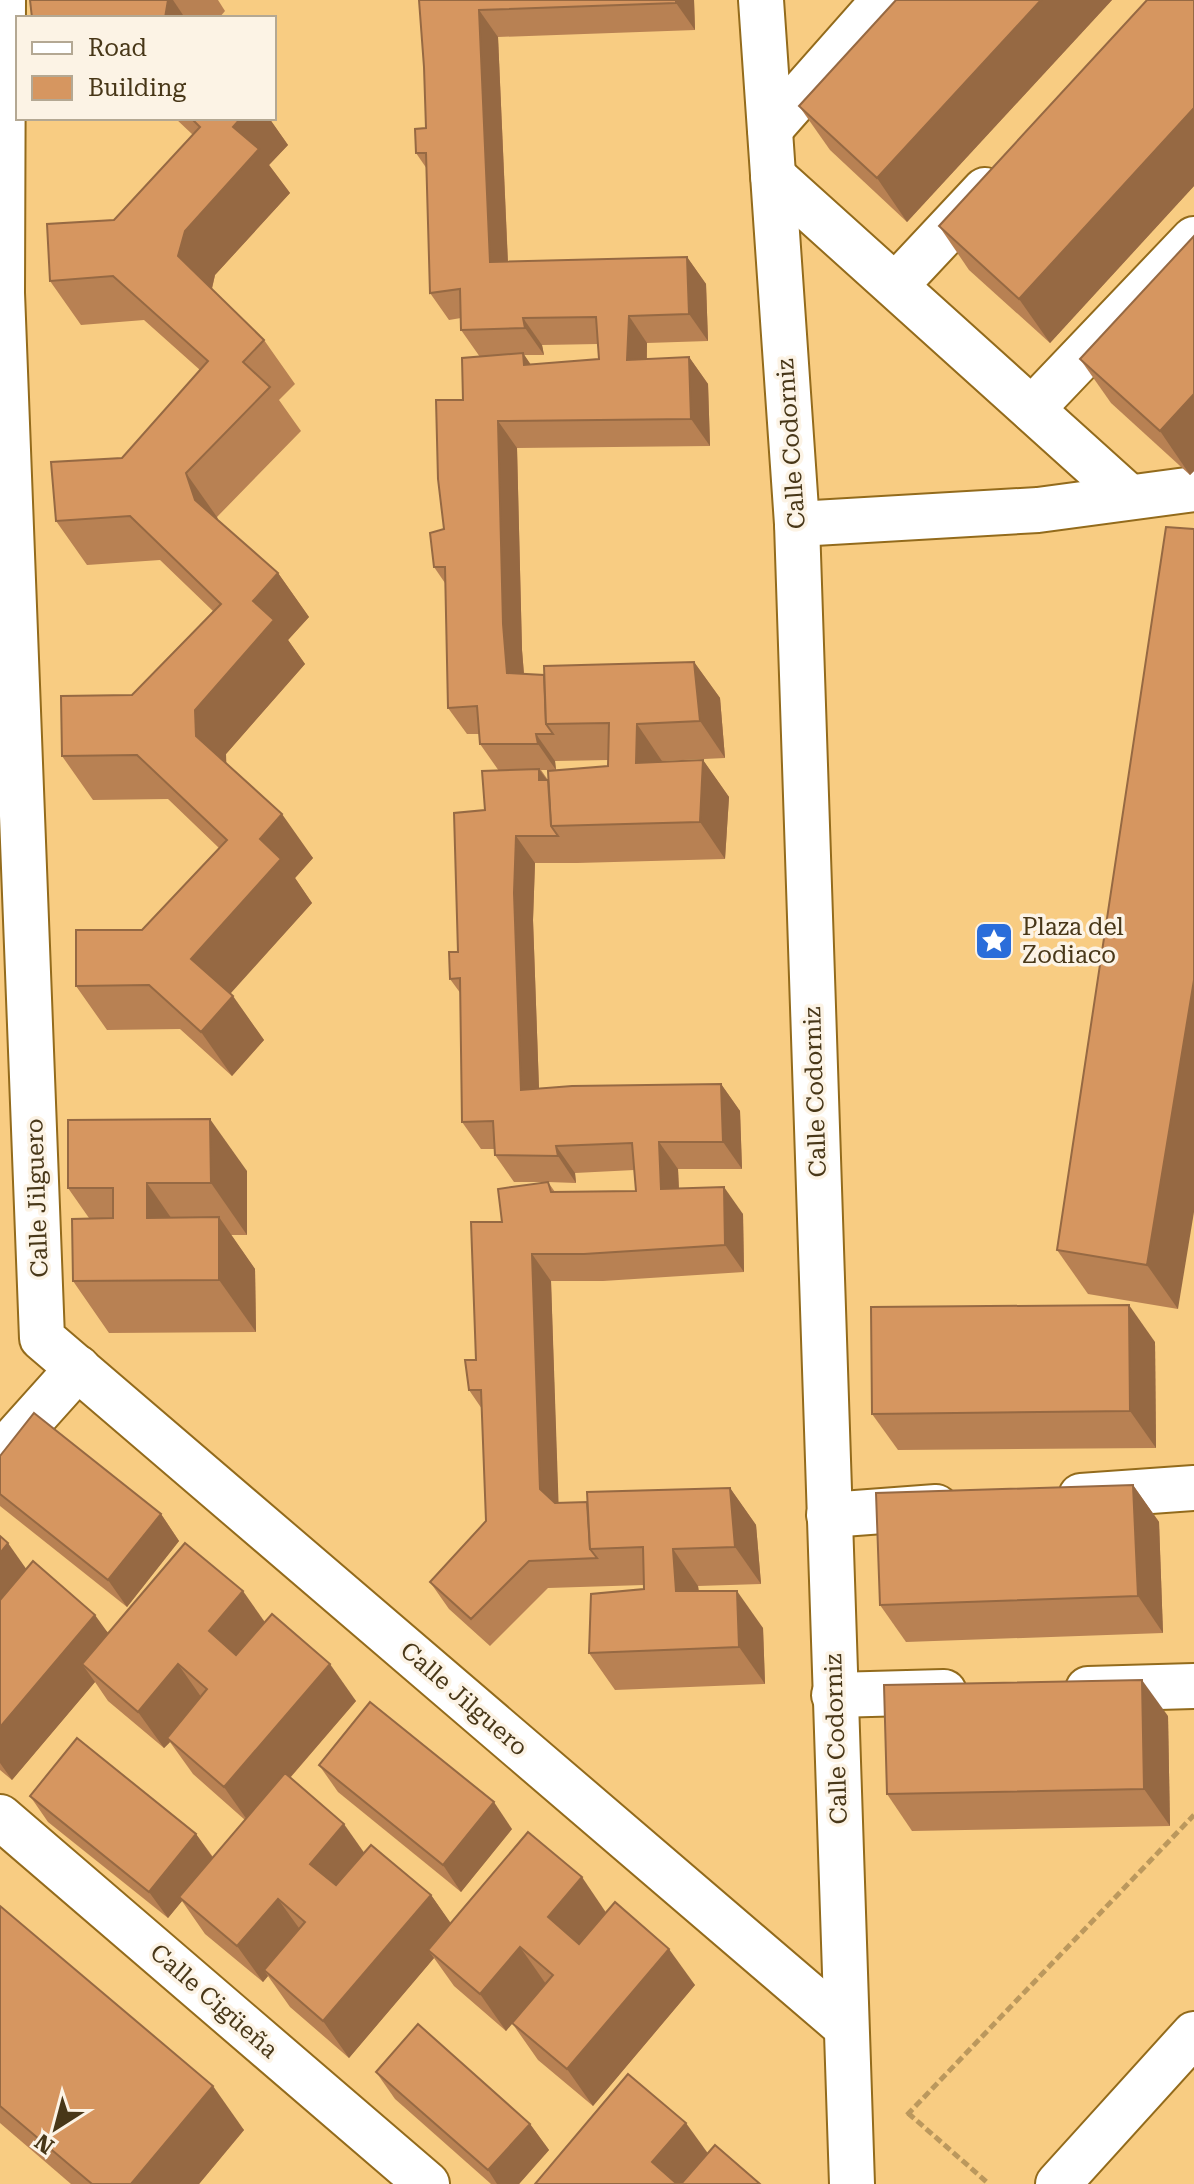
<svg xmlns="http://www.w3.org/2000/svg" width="1194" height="2184" viewBox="0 0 1194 2184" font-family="'Roboto Serif',serif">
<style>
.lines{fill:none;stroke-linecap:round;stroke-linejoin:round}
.minor-casing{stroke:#936b1c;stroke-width:48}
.major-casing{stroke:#936b1c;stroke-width:48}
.path{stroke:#bb985d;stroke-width:5;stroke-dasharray:8 4;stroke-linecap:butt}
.minor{stroke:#fff;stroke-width:44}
.major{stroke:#fff;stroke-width:44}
.wall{fill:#b88153;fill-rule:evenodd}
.shaded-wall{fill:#966943}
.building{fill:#d69660;stroke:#966943;stroke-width:2}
.labels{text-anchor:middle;stroke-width:7;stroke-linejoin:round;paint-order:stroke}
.street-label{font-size:24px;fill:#483718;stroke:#fcf3e5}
.poi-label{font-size:24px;fill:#483718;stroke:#fcf3e5;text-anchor:start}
</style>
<rect width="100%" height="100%" fill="#f8cc82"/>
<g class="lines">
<defs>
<g id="minor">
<polyline points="3,0 2,293 42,1338 845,2026"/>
<polyline points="761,0 797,524 852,2184"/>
<polyline points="770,129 884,0"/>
<polyline points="773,176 1129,497"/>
<polyline points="896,285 985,190"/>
<polyline points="1032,409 1194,239"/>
<polyline points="797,524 1038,510 1194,489"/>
<polyline points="0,1455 78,1368"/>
<polyline points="1081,1496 1194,1488"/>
<polyline points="829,1515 936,1507"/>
<polyline points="1088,1689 1194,1686"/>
<polyline points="834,1695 944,1692"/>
<polyline points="0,1817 427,2184"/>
</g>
<polyline id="major" points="1058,2184 1194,2034"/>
</defs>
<use href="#minor" class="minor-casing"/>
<use href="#major" class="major-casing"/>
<g class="path">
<polyline points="908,2113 989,2184"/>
<polyline points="907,2115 1194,1815"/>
</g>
<use href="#minor" class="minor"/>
<use href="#major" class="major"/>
</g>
<g class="wall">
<polygon points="30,0 218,0 225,11 219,18 32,18"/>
<path d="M419,0H694L695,30L498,37L508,262L687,257L706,284L708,341L647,343V359L689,357L708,384L710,446L517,448L522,650L524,674L544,675L694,662L720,698L725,758L662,761V762L703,760L729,797L725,859L577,863H535L533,920L539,1088L721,1084L740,1111L742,1169H678L679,1189L743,1214L744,1272L603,1281H551L558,1503L587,1502L730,1488L756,1525L761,1584L698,1586L699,1591L763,1628L765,1684L615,1690L589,1653L644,1589V1585L548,1588L490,1646L449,1609L430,1582L486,1521L482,1409L469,1390L476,1360L502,1222L544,1182H514L495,1155V1149H481L462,1122L461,994L450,979L458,952L485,810L499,771L480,744L479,734H467L448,708L445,583L434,567L444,529L463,400L480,357L461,330V318L449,320L430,293L427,169L416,153L426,128L424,67ZM598,344L599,359L531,365L524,355H544L542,345ZM608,760V766L556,770L555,761ZM541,770H554L548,780ZM634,1170L636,1191L555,1192L548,1182L576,1183L575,1173Z"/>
<polygon points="896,0 1112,0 907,222 830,150 799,106"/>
<polygon points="1194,0 1194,186 1050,343 969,270 939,226"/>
<polygon points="175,118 269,118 288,145 269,165 290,193 215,275 212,289 264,340 295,384 279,400 301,431 217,517 218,520 278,573 309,617 288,640 305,664 226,754 226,763 313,858 295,878 312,903 230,993 264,1040 232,1076 180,1029 107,1030 76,986 142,930 219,848 168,799 93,800 62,756 132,695 213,611 160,560 87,565 56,521 122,458 200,370 144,320 81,325 50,281 114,220 193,135"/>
<polygon points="1194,236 1194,471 1190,475 1111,403 1080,359"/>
<polygon points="1166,527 1178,1309 1088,1294 1057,1250"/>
<polygon points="247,1171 247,1235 231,1235 255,1269 256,1332 109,1333 73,1281 89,1218 68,1188"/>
<polygon points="1155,1342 1156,1448 898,1450 872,1414"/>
<polygon points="0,1456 161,1514 179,1541 127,1607 0,1506"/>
<polygon points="1133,1485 1159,1522 1163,1633 906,1642 880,1605"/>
<polygon points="0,1536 26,1569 109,1633 264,1622 356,1701 290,1778 364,1853 431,1895 450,1923 606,1912 695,1985 593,2106 538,2060 512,2023 506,2031 454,1986 434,1958 349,2058 290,2007 268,1976 263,1982 205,1934 182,1901 168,1918 48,1822 30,1796 196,1834 213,1857 245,1820 193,1774 170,1742 164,1748 108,1701 95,1682 12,1780 0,1770"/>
<polygon points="1168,1716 1170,1826 912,1831 887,1794"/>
<polygon points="319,1765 512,1829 461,1892 338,1792"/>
<polygon points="0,1906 244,2130 199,2184 71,2184 0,2123"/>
<polygon points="376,2072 530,2124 549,2150 519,2184 491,2184 395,2099"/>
</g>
<g class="shaded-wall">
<polygon points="168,0 173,0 185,18 165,18"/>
<polygon points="676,0 694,0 695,30 676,3"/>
<polygon points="1041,0 1112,0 907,222 877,178"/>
<polygon points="479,10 498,37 509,289 490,262"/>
<polygon points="1194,108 1194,186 1050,343 1019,299"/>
<polygon points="241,118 269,118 288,145 269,165 290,193 215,275 209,300 178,256 185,231 233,127"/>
<polygon points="687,257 706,284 708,341 689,314"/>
<polygon points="629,316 647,343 646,387 627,360"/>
<polygon points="523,318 542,345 544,355 525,328"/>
<polygon points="523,353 541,380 524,365"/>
<polygon points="689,357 708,384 710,446 691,419"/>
<polygon points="1194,394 1194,471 1190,475 1160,431"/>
<polygon points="498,421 517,448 522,650 526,700 507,673 503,624"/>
<polygon points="186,473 217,517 226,544 195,500"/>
<polygon points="278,573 309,617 288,640 305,664 226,754 227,780 196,736 195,710 253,601"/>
<polygon points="694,662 720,698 725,758 700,721"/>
<polygon points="637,724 662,761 662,800 636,763"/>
<polygon points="536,734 555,761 556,770 538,744"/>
<polygon points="703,760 729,797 725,859 700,822"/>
<polygon points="539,769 555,791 539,780"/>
<polygon points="282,814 313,858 295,878 312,903 222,1003 191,959 260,839"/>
<polygon points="516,836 535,863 533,920 540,1117 521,1090 514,893"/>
<polygon points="1194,980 1194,1212 1178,1309 1147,1265"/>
<polygon points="233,996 264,1040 232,1076 201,1032"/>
<polygon points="721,1084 740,1111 742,1169 723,1142"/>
<polygon points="210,1119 247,1171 247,1235 211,1183"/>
<polygon points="659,1142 678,1169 680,1216 661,1189"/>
<polygon points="556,1146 575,1173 576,1183 558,1156"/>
<polygon points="147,1183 183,1235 147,1218"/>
<polygon points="724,1187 743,1214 744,1272 725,1245"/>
<polygon points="219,1217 255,1269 256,1332 219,1280"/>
<polygon points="532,1254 551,1281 559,1516 540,1489"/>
<polygon points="1129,1305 1155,1342 1156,1448 1130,1411"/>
<polygon points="1133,1485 1159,1522 1163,1633 1138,1596"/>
<polygon points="730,1488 756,1525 761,1584 735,1547"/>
<polygon points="161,1514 179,1541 127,1607 108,1580"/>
<polygon points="8,1543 34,1580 0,1620 0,1553"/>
<polygon points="673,1549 698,1586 702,1628 676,1591"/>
<polygon points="243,1591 269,1628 235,1668 209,1631"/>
<polygon points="737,1591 763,1628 765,1684 739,1647"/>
<polygon points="95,1615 121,1651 82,1664 95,1682 12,1780 0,1763 0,1727"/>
<polygon points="178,1664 204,1701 167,1738 170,1742 164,1748 138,1712"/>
<polygon points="330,1664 356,1701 250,1824 224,1787"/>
<polygon points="1142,1680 1168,1716 1170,1826 1144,1789"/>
<polygon points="494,1802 512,1829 461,1892 443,1865"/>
<polygon points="344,1824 370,1861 335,1900 310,1864"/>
<polygon points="196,1834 215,1861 179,1897 182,1901 168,1918 149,1892"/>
<polygon points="582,1877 607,1914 574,1954 548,1917"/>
<polygon points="431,1895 457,1932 428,1950 434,1958 349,2058 323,2021"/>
<polygon points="278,1899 304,1935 264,1970 268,1976 263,1982 237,1946"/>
<polygon points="520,1947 546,1984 506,2031 480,1994"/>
<polygon points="669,1949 695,1985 593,2106 567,2069"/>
<polygon points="213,2086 244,2130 199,2184 131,2184"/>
<polygon points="686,2123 712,2159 690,2184 667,2184 652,2162"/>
<polygon points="530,2124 549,2150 519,2184 497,2184 488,2170"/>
</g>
<g class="building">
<polygon points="30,0 168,0 165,18 32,18"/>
<polygon points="419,0 676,0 676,3 479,10 490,262 687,257 689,314 629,316 627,360 689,357 691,419 498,421 503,624 507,673 544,675 546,724 553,734 536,734 538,744 480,744 477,706 448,708 445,567 434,567 430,533 444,529 438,479 436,400 463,400 462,358 523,353 524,365 599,359 596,317 523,318 525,328 461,330 460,289 430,293 426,153 416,153 415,129 426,128 424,67"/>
<polygon points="896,0 1041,0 877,178 799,106"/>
<polygon points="1147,0 1194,0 1194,108 1019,299 939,226"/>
<polygon points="191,118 241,118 233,127 259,149 185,231 178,256 264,340 243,362 270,387 186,473 195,500 278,573 253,601 274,620 195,710 196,736 282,814 260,839 281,859 191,959 233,996 201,1032 149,985 76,986 76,930 142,930 227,840 137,755 62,756 61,696 132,695 221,604 130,516 56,521 51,462 122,458 208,361 113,276 50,281 47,224 114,220 200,127"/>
<polygon points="1194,236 1194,394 1160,431 1080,359"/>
<polygon points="1166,527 1194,529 1194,980 1147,1265 1057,1250"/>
<polygon points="694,662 700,721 637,724 636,763 703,760 700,822 551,826 548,771 608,766 609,723 546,724 544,666"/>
<polygon points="539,769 539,780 548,780 551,826 558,836 516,836 514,893 521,1090 572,1086 721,1084 723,1142 659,1142 661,1189 724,1187 725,1245 584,1254 532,1254 540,1489 555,1503 587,1502 590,1549 597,1558 529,1561 471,1619 430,1582 486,1521 481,1390 469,1390 465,1360 476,1360 471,1222 502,1222 498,1189 548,1182 551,1192 636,1191 632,1143 556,1146 558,1156 495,1155 493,1121 462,1122 460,978 450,979 449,952 458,952 454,813 485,810 482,771"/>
<polygon points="210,1119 211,1183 147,1183 147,1218 219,1217 219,1280 73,1281 72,1219 113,1218 113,1188 68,1188 68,1120"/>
<polygon points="1129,1305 1130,1411 872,1414 871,1307"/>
<polygon points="34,1413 161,1514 108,1580 0,1494 0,1456"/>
<polygon points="1133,1485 1138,1596 880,1605 876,1493"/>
<polygon points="730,1488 735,1547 673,1549 676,1591 737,1591 739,1647 589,1653 591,1594 644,1589 643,1547 590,1549 587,1492"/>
<polygon points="0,1536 8,1543 0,1553"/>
<polygon points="185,1543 243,1591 209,1631 236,1655 272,1614 330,1664 224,1787 167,1738 207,1689 178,1664 138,1712 82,1664"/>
<polygon points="33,1561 95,1615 0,1727 0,1600"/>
<polygon points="1142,1680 1144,1789 887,1794 884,1685"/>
<polygon points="370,1702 494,1802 443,1865 319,1765"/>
<polygon points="77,1738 196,1834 149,1892 30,1796"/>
<polygon points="285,1773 344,1824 310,1864 336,1885 371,1845 431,1895 323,2021 264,1970 305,1922 278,1899 237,1946 179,1897"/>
<polygon points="528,1832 582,1877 548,1917 579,1944 615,1902 669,1949 567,2069 512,2023 553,1975 520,1947 480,1994 428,1950"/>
<polygon points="0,1906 213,2086 131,2184 92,2184 0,2106"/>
<polygon points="418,2024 530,2124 488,2170 376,2072"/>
<polygon points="628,2074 686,2123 652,2162 677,2184 535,2184"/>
<polygon points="715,2145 760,2184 681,2184"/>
</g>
<defs>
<symbol id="sight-square" viewBox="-11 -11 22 22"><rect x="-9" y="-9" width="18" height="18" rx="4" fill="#2a6dda" stroke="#fcf3e5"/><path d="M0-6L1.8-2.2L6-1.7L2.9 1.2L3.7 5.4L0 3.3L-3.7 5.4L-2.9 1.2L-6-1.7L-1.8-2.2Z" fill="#fff"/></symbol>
</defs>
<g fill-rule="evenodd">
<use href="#sight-square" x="972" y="919" width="44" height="44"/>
</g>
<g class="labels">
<g class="street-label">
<text transform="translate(791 444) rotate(-94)" y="8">Calle Codorniz</text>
<text transform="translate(815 1092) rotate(-92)" y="8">Calle Codorniz</text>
<text transform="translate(37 1198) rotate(-92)" y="8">Calle Jilguero</text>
<text transform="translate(464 1699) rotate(41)" y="8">Calle Jilguero</text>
<text transform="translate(836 1739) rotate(-92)" y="8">Calle Codorniz</text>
<text transform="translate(214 2001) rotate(41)" y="8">Calle Cigüeña</text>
</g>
<g class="poi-label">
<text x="1022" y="935">Plaza del<tspan x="1022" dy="28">Zodiaco</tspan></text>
</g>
</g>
<rect x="16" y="16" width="260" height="104" fill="#fcf3e5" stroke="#b4a893" stroke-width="2"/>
<rect x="32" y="42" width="40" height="12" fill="#ffffff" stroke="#b4a893" stroke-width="2"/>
<text x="88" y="56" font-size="24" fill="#483718">Road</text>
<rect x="32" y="76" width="40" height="24" fill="#d69660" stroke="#b4a893" stroke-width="2"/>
<text x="88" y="96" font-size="24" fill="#483718">Building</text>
<g transform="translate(56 2128) rotate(216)" stroke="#fcf3e5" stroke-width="6" paint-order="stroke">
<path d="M0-6L14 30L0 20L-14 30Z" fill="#483718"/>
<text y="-12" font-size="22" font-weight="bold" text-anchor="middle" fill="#483718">N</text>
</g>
</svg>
